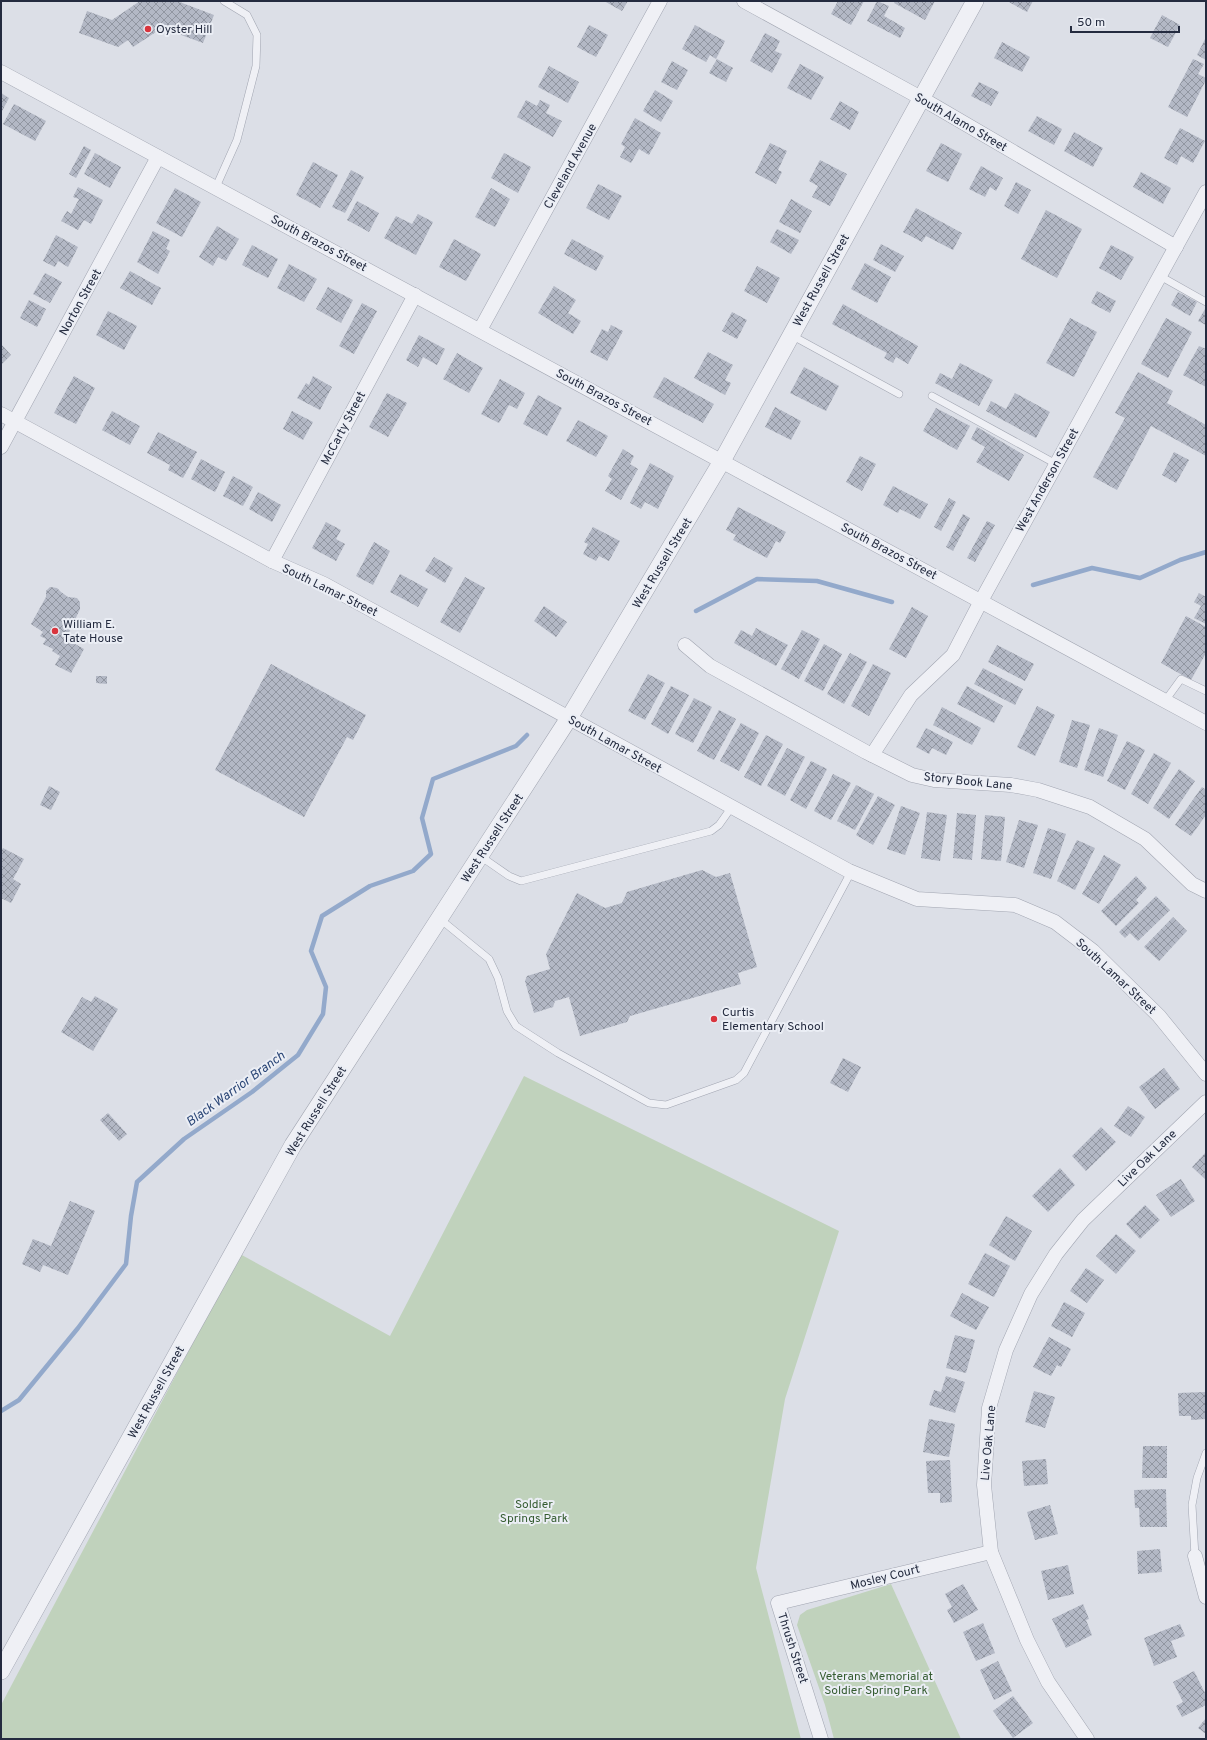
<svg xmlns="http://www.w3.org/2000/svg" width="1207" height="1740" viewBox="0 0 1207 1740" font-family="Overpass,sans-serif">
<style>
.green{fill:#c0d2bc}
.lines{fill:none;stroke-linecap:round;stroke-linejoin:round}
.stream{stroke:#93a9cb;stroke-width:4.5}
.building{fill:url(#building-cross-hatch)}
.service-casing{stroke:#a1a5b1;stroke-width:8}
.minor-casing{stroke:#a1a5b1;stroke-width:15}
.tertiary-casing{stroke:#a1a5b1;stroke-width:18}
.service{stroke:#eff0f5;stroke-width:7}
.minor{stroke:#eff0f5;stroke-width:14}
.tertiary{stroke:#eff0f5;stroke-width:17}
.poi-dot{fill:#d9343d;stroke:#ebeef5;stroke-width:1.5}
.labels{text-anchor:middle;stroke-width:4;stroke-linejoin:round;paint-order:stroke}
.poi-label{font-size:12px;fill:#242b3f;stroke:#ebeef5;text-anchor:start}
.street-label{font-size:12px;fill:#242b3f;stroke:#ebeef5}
.park-label{font-size:12px;fill:#355c31;stroke:#ebeef5}
.water-label{font-size:13px;font-style:italic;fill:#2b4676;stroke:#ebeef5}
</style>
<defs>
<pattern id="building-cross-hatch" width="8" height="8" patternUnits="userSpaceOnUse"><rect width="8" height="8" fill="#b3b8c5"/><path d="M0 0l8 8M0 8l8-8" fill="none" stroke="#9196a1"/></pattern>
</defs>
<rect width="100%" height="100%" fill="#dcdfe7"/>
<g class="green">
<polygon points="524,1076 839,1231 785,1399 756,1568 801,1739 1,1739 1,1705 240,1254 390,1336"/>
<polygon points="891,1584 961,1739 834,1739 825,1705 797,1625 800,1615 807,1610"/>
</g>
<g class="lines">
<g class="stream">
<polyline points="1033,585 1092,568 1140,578 1180,560 1206,552"/>
<polyline points="696,611 757,579 817,581 892,602"/>
<polyline points="1,1411 19,1400 78,1328 126,1264 131,1216 137,1182 184,1139 252,1092 298,1055 323,1014 326,987 311,951 322,916 370,886 413,871 431,854 422,818 433,779 516,746 527,735"/>
</g>
</g>
<g class="building">
<polygon points="140,1 177,1 214,15 203,43 162,28 133,47 128,40 118,47 79,33 87,11 112,20"/>
<polygon points="604,1 628,1 622,11"/>
<polygon points="838,1 864,1 851,25 831,14"/>
<polygon points="877,1 889,6 884,16 905,28 900,38 867,21"/>
<polygon points="895,1 935,1 925,20 894,3"/>
<polygon points="1007,1 1033,1 1027,12"/>
<polygon points="1162,15 1180,25 1168,47 1150,38"/>
<polygon points="589,25 608,35 596,57 577,47"/>
<polygon points="695,25 725,41 716,59 710,55 706,62 682,49"/>
<polygon points="765,33 780,41 775,51 782,54 772,73 750,61"/>
<polygon points="1206,37 1206,60 1197,55"/>
<polygon points="1002,42 1030,57 1022,72 994,58"/>
<polygon points="717,59 733,68 726,82 709,73"/>
<polygon points="1193,59 1204,64 1198,74 1206,78 1206,80 1187,117 1168,107"/>
<polygon points="672,61 688,70 677,90 661,82"/>
<polygon points="800,64 824,77 811,100 787,88"/>
<polygon points="549,66 579,82 568,103 538,87"/>
<polygon points="979,82 999,92 991,106 971,96"/>
<polygon points="655,90 673,101 661,122 643,111"/>
<polygon points="1,93 9,98 1,113"/>
<polygon points="526,100 537,106 540,100 550,105 546,113 562,121 553,137 517,117"/>
<polygon points="840,101 859,112 850,130 830,119"/>
<polygon points="14,104 46,121 35,141 3,124"/>
<polygon points="1037,116 1062,129 1054,145 1028,131"/>
<polygon points="635,118 661,133 649,155 639,149 631,163 620,157 625,147 621,144"/>
<polygon points="1180,128 1205,141 1193,163 1181,156 1177,165 1164,158"/>
<polygon points="1074,132 1103,148 1093,167 1064,151"/>
<polygon points="770,143 787,151 778,170 782,172 776,184 755,173"/>
<polygon points="941,143 962,154 948,182 926,171"/>
<polygon points="84,146 91,150 76,178 69,174"/>
<polygon points="95,153 121,167 110,188 84,174"/>
<polygon points="504,153 531,167 518,193 491,178"/>
<polygon points="820,160 847,174 830,206 812,197 818,186 809,181"/>
<polygon points="313,162 338,175 320,208 296,195"/>
<polygon points="981,166 1003,178 996,191 990,187 985,197 969,189"/>
<polygon points="351,170 364,177 345,213 332,207"/>
<polygon points="1141,172 1171,188 1163,204 1133,187"/>
<polygon points="1016,182 1031,190 1018,214 1004,206"/>
<polygon points="598,184 622,196 609,220 586,208"/>
<polygon points="78,187 103,200 91,224 84,220 78,230 61,221 67,211 71,214 79,199 73,197"/>
<polygon points="175,188 201,202 182,237 156,223"/>
<polygon points="491,188 510,199 495,227 475,217"/>
<polygon points="791,199 812,211 800,233 779,222"/>
<polygon points="357,201 379,213 369,232 347,220"/>
<polygon points="916,208 962,233 953,250 926,236 922,242 903,232"/>
<polygon points="1046,210 1082,229 1057,278 1021,259"/>
<polygon points="418,214 433,222 416,255 384,238 396,216 412,224"/>
<polygon points="217,226 239,239 226,261 218,257 213,266 199,257"/>
<polygon points="777,229 799,240 791,254 770,242"/>
<polygon points="153,231 170,240 166,249 170,251 158,274 137,262"/>
<polygon points="56,235 78,247 68,267 58,261 55,267 43,261"/>
<polygon points="454,239 481,254 466,281 439,267"/>
<polygon points="572,239 604,256 596,271 564,254"/>
<polygon points="881,244 904,256 895,272 873,260"/>
<polygon points="252,245 278,259 268,278 242,265"/>
<polygon points="1111,245 1134,257 1121,280 1099,268"/>
<polygon points="865,263 891,277 877,303 851,289"/>
<polygon points="289,264 317,279 304,302 277,288"/>
<polygon points="757,266 780,278 767,303 744,291"/>
<polygon points="130,271 161,288 152,305 120,288"/>
<polygon points="45,273 62,282 50,303 33,294"/>
<polygon points="554,286 576,300 568,313 581,321 573,334 538,313"/>
<polygon points="328,287 353,300 341,323 316,309"/>
<polygon points="1097,291 1116,301 1110,313 1091,303"/>
<polygon points="1178,292 1197,302 1190,316 1171,305"/>
<polygon points="29,300 46,309 37,327 20,318"/>
<polygon points="362,303 377,311 354,354 339,346"/>
<polygon points="843,304 918,346 908,364 896,357 893,363 884,358 887,353 832,324"/>
<polygon points="1205,309 1206,310 1206,325 1198,321"/>
<polygon points="108,311 137,326 124,350 96,335"/>
<polygon points="732,312 747,320 737,339 722,331"/>
<polygon points="1070,318 1097,332 1074,377 1046,363"/>
<polygon points="1166,318 1192,332 1168,378 1141,364"/>
<polygon points="611,325 623,331 607,361 590,352 602,329 608,332"/>
<polygon points="419,335 445,349 437,365 423,357 418,367 406,360"/>
<polygon points="1,344 11,355 1,365"/>
<polygon points="1199,346 1206,349 1206,387 1183,375"/>
<polygon points="708,352 733,365 725,380 731,383 725,395 694,378"/>
<polygon points="457,353 483,368 469,393 443,379"/>
<polygon points="960,363 993,380 979,406 935,383 940,373 952,379"/>
<polygon points="804,367 839,386 826,411 790,393"/>
<polygon points="1138,372 1173,391 1167,403 1206,425 1206,456 1151,426 1117,490 1093,477 1125,418 1115,413"/>
<polygon points="74,376 95,388 76,424 54,413"/>
<polygon points="313,376 332,387 320,410 297,398 306,383 309,385"/>
<polygon points="664,377 714,404 703,423 653,397"/>
<polygon points="500,379 525,393 517,409 509,405 499,423 481,414"/>
<polygon points="387,393 407,403 388,437 369,427"/>
<polygon points="1015,393 1050,412 1036,438 986,411 991,401 1006,409"/>
<polygon points="538,395 562,408 547,436 523,424"/>
<polygon points="775,407 801,421 791,440 765,427"/>
<polygon points="936,408 970,426 957,450 923,431"/>
<polygon points="112,411 140,426 130,445 102,430"/>
<polygon points="292,411 313,422 303,440 283,429"/>
<polygon points="578,420 608,436 596,457 566,441"/>
<polygon points="977,427 1024,455 1009,481 976,462 985,447 971,439"/>
<polygon points="158,432 197,452 183,478 168,470 170,465 147,453"/>
<polygon points="623,449 634,456 630,464 638,469 621,500 605,491 612,479 608,476"/>
<polygon points="1174,452 1189,460 1176,483 1162,475"/>
<polygon points="860,456 876,464 862,491 846,482"/>
<polygon points="201,459 225,472 215,492 191,479"/>
<polygon points="650,463 674,476 658,509 645,502 641,509 630,503"/>
<polygon points="233,476 253,487 243,506 223,496"/>
<polygon points="893,486 928,504 920,519 900,509 898,513 883,505"/>
<polygon points="258,492 281,505 272,522 249,509"/>
<polygon points="949,498 956,502 941,531 934,527"/>
<polygon points="738,507 786,532 780,543 776,541 767,558 733,540 736,535 726,530"/>
<polygon points="963,514 970,518 953,551 946,547"/>
<polygon points="987,521 995,525 975,562 967,558"/>
<polygon points="326,522 341,530 336,539 345,544 336,561 312,548"/>
<polygon points="593,527 620,541 609,561 599,556 596,561 583,554 588,544 584,542"/>
<polygon points="374,542 390,551 373,585 356,576"/>
<polygon points="434,557 453,568 445,583 425,571"/>
<polygon points="400,574 428,589 418,607 390,592"/>
<polygon points="465,577 485,588 460,633 440,622"/>
<polygon points="50,587 57,588 61,592 68,597 77,598 80,602 80,609 66,639 84,649 71,673 55,665 60,656 52,651 53,649 43,644 46,639 40,636 43,632 31,624 46,597 46,591"/>
<polygon points="1199,593 1206,597 1206,624 1194,618 1201,606 1194,602"/>
<polygon points="544,606 567,622 556,637 534,621"/>
<polygon points="912,607 928,616 906,658 889,649"/>
<polygon points="1186,616 1206,627 1206,653 1191,680 1161,663"/>
<polygon points="756,628 788,645 776,666 734,643 741,630 752,636"/>
<polygon points="802,630 820,639 799,679 781,669"/>
<polygon points="824,644 842,654 823,691 804,681"/>
<polygon points="997,645 1034,664 1025,681 988,662"/>
<polygon points="850,653 867,662 844,704 827,694"/>
<polygon points="271,664 366,715 353,740 347,737 304,817 215,770"/>
<polygon points="873,664 891,673 869,716 851,706"/>
<polygon points="983,668 1023,689 1015,705 974,684"/>
<polygon points="648,674 665,683 645,720 628,711"/>
<polygon points="96,676 107,676 107,684 96,683"/>
<polygon points="671,686 689,695 668,734 651,724"/>
<polygon points="967,686 1003,706 994,723 957,704"/>
<polygon points="694,698 712,707 693,743 675,734"/>
<polygon points="1037,706 1055,715 1035,756 1017,747"/>
<polygon points="942,707 981,728 972,745 933,725"/>
<polygon points="719,710 736,719 714,760 697,751"/>
<polygon points="1072,720 1090,725 1077,768 1059,762"/>
<polygon points="741,723 759,733 739,771 720,761"/>
<polygon points="926,728 953,742 946,755 932,748 929,754 916,747"/>
<polygon points="1099,728 1118,735 1103,777 1084,770"/>
<polygon points="766,735 783,744 761,786 744,777"/>
<polygon points="1127,741 1145,750 1125,790 1107,781"/>
<polygon points="787,748 805,757 785,796 767,786"/>
<polygon points="1154,753 1171,763 1148,804 1131,794"/>
<polygon points="811,761 827,769 806,809 790,800"/>
<polygon points="1179,769 1195,781 1169,819 1153,808"/>
<polygon points="833,774 851,783 831,820 814,811"/>
<polygon points="856,785 874,794 855,830 837,821"/>
<polygon points="49,786 60,792 51,810 40,805"/>
<polygon points="1202,787 1206,790 1206,815 1191,836 1175,825"/>
<polygon points="878,796 895,805 873,845 856,835"/>
<polygon points="901,806 920,813 905,855 887,849"/>
<polygon points="927,812 947,815 940,861 921,858"/>
<polygon points="957,813 976,815 972,860 953,858"/>
<polygon points="985,815 1005,817 1001,861 981,859"/>
<polygon points="1019,820 1038,825 1024,868 1006,862"/>
<polygon points="1048,828 1066,834 1051,879 1033,873"/>
<polygon points="1077,840 1095,848 1075,890 1057,881"/>
<polygon points="3,848 24,859 13,879 21,884 11,903 1,898 1,851"/>
<polygon points="1104,855 1121,865 1099,904 1082,894"/>
<polygon points="702,870 716,877 730,873 757,967 738,973 741,984 630,1016 627,1022 580,1036 569,997 555,1001 553,1007 534,1013 525,981 527,976 550,969 546,954 577,893 605,908 622,903 627,892"/>
<polygon points="1136,876 1147,888 1136,900 1139,903 1116,926 1101,911"/>
<polygon points="1156,896 1170,910 1138,941 1130,933 1125,938 1119,932"/>
<polygon points="1173,917 1187,931 1159,961 1144,947"/>
<polygon points="95,996 118,1009 93,1051 61,1032 82,997 91,1002"/>
<polygon points="843,1058 861,1067 848,1092 830,1083"/>
<polygon points="1164,1068 1180,1089 1155,1109 1139,1087"/>
<polygon points="1128,1106 1145,1117 1131,1137 1114,1126"/>
<polygon points="108,1113 127,1134 119,1141 100,1120"/>
<polygon points="1101,1127 1116,1142 1086,1171 1072,1156"/>
<polygon points="1206,1152 1206,1180 1192,1167"/>
<polygon points="1060,1168 1075,1185 1048,1212 1032,1196"/>
<polygon points="1181,1179 1195,1201 1171,1217 1156,1195"/>
<polygon points="70,1201 95,1211 68,1275 43,1265 40,1272 22,1264 33,1239 51,1246"/>
<polygon points="1145,1205 1160,1220 1140,1239 1126,1224"/>
<polygon points="1006,1216 1032,1231 1015,1261 989,1245"/>
<polygon points="1116,1234 1136,1251 1116,1274 1096,1256"/>
<polygon points="985,1253 1010,1266 994,1297 968,1284"/>
<polygon points="1086,1268 1104,1280 1087,1303 1070,1291"/>
<polygon points="962,1293 989,1307 976,1330 950,1316"/>
<polygon points="1064,1302 1085,1313 1072,1337 1051,1326"/>
<polygon points="955,1335 975,1340 966,1373 946,1368"/>
<polygon points="1049,1337 1071,1349 1061,1367 1057,1365 1051,1376 1033,1367"/>
<polygon points="946,1376 965,1382 955,1413 929,1405 934,1390 941,1392"/>
<polygon points="1034,1391 1055,1397 1045,1428 1025,1422"/>
<polygon points="1206,1392 1206,1419 1191,1420 1191,1416 1179,1416 1178,1393"/>
<polygon points="929,1419 955,1424 949,1457 923,1452"/>
<polygon points="1143,1446 1167,1446 1167,1478 1142,1478"/>
<polygon points="1046,1459 1048,1484 1024,1486 1022,1461"/>
<polygon points="950,1460 952,1502 940,1503 940,1493 928,1493 926,1461"/>
<polygon points="1166,1489 1167,1527 1140,1527 1139,1508 1135,1508 1134,1490"/>
<polygon points="1050,1505 1058,1534 1035,1540 1027,1512"/>
<polygon points="1160,1549 1162,1572 1138,1574 1137,1551"/>
<polygon points="1068,1565 1074,1594 1048,1600 1041,1571"/>
<polygon points="963,1584 978,1610 954,1623 947,1610 952,1607 945,1594"/>
<polygon points="1083,1604 1089,1619 1086,1620 1092,1635 1066,1648 1052,1619"/>
<polygon points="983,1623 995,1653 976,1661 963,1632"/>
<polygon points="1180,1624 1185,1636 1171,1641 1177,1657 1154,1666 1144,1638"/>
<polygon points="998,1661 1012,1691 994,1700 980,1670"/>
<polygon points="1194,1671 1206,1695 1206,1705 1182,1717 1176,1706 1183,1702 1173,1682"/>
<polygon points="1013,1696 1033,1723 1013,1738 993,1711"/>
<polygon points="1206,1718 1206,1734 1198,1728"/>
</g>
<g class="lines">
<defs>
<g id="service">
<polyline points="216,187 237,140 256,66 257,35 247,15 224,1"/>
<polyline points="1160,276 1206,302"/>
<polyline points="791,335 899,394"/>
<polyline points="932,396 1056,464"/>
<polyline points="1165,701 1181,679 1206,691"/>
<polyline points="480,856 509,876 521,881 711,831 719,825 731,808"/>
<polyline points="440,919 489,959 498,978 507,1011 516,1026 558,1053 649,1103 666,1105 736,1080 744,1073 851,872"/>
<polyline points="1195,1556 1192,1505 1197,1478 1206,1453"/>
</g>
<g id="minor">
<polyline points="744,1 921,98 1176,247"/>
<polyline points="1,72 1206,723"/>
<polyline points="480,330 660,1"/>
<polyline points="1,414 272,561 324,584 849,871 917,899 1015,905 1055,922 1093,951 1159,1016 1206,1074"/>
<polyline points="1,447 158,157"/>
<polyline points="272,561 415,295"/>
<polyline points="685,645 710,666 866,752 912,775 934,780 1011,785 1038,790 1090,807 1145,839 1192,884 1206,891"/>
<polyline points="872,755 911,695 953,655 981,601 1206,192"/>
<polyline points="1195,1556 1206,1597"/>
<polyline points="821,1739 778,1603 991,1552"/>
<polyline points="1087,1739 1048,1682 1027,1640 991,1552 984,1485 989,1408 1006,1350 1031,1294 1056,1254 1083,1220 1206,1102"/>
</g>
<polyline id="tertiary" points="1,1671 293,1145 569,718 722,461 975,1"/>
</defs>
<use href="#service" class="service-casing"/>
<use href="#minor" class="minor-casing"/>
<use href="#tertiary" class="tertiary-casing"/>
<use href="#service" class="service"/>
<use href="#minor" class="minor"/>
<use href="#tertiary" class="tertiary"/>
</g>
<g class="poi-dot">
<circle cx="148" cy="29" r="4"/>
<circle cx="55" cy="631" r="4"/>
<circle cx="714" cy="1019" r="4"/>
</g>
<g class="labels">
<g class="poi-label">
<text x="156" y="33">Oyster Hill</text>
<text x="63" y="628">William E.<tspan x="63" dy="14">Tate House</tspan></text>
<text x="722" y="1016">Curtis<tspan x="722" dy="14">Elementary School</tspan></text>
</g>
<g class="street-label">
<text transform="translate(961 122) rotate(30)" y="4">South Alamo Street</text>
<text transform="translate(570 166) rotate(-61)" y="4">Cleveland Avenue</text>
<text transform="translate(319 243) rotate(28)" y="4">South Brazos Street</text>
<text transform="translate(821 280) rotate(-61)" y="4">West Russell Street</text>
<text transform="translate(80 302) rotate(-61)" y="4">Norton Street</text>
<text transform="translate(604 397) rotate(28)" y="4">South Brazos Street</text>
<text transform="translate(343 428) rotate(-62)" y="4">McCarty Street</text>
<text transform="translate(1047 480) rotate(-61)" y="4">West Anderson Street</text>
<text transform="translate(889 551) rotate(28)" y="4">South Brazos Street</text>
<text transform="translate(662 563) rotate(-59)" y="4">West Russell Street</text>
<text transform="translate(330 590) rotate(26)" y="4">South Lamar Street</text>
<text transform="translate(615 744) rotate(29)" y="4">South Lamar Street</text>
<text transform="translate(968 781) rotate(6)" y="4">Story Book Lane</text>
<text transform="translate(492 838) rotate(-57)" y="4">West Russell Street</text>
<text transform="translate(1116 976) rotate(43)" y="4">South Lamar Street</text>
<text transform="translate(316 1111) rotate(-58)" y="4">West Russell Street</text>
<text transform="translate(1147 1158) rotate(-44)" y="4">Live Oak Lane</text>
<text transform="translate(156 1392) rotate(-61)" y="4">West Russell Street</text>
<text transform="translate(988 1443) rotate(-85)" y="4">Live Oak Lane</text>
<text transform="translate(885 1577) rotate(-14)" y="4">Mosley Court</text>
<text transform="translate(793 1648) rotate(72)" y="4">Thrush Street</text>
</g>
<g class="park-label">
<text x="534" y="1508">Soldier<tspan x="534" dy="14">Springs Park</tspan></text>
<text x="876" y="1680">Veterans Memorial at<tspan x="876" dy="14">Soldier Spring Park</tspan></text>
</g>
<g class="water-label">
<text transform="translate(235 1088) rotate(-36)" y="5">Black Warrior Branch</text>
</g>
</g>
<rect width="1207" height="1740" fill="none" stroke="#242b3f" stroke-width="4"/>
<path d="M1071 26v6h108v-6" fill="none" stroke="#242b3f" stroke-width="2"/>
<text x="1077" y="26" font-size="12" fill="#242b3f" stroke="#ebeef5" stroke-width="3" paint-order="stroke">50 m</text>
</svg>
